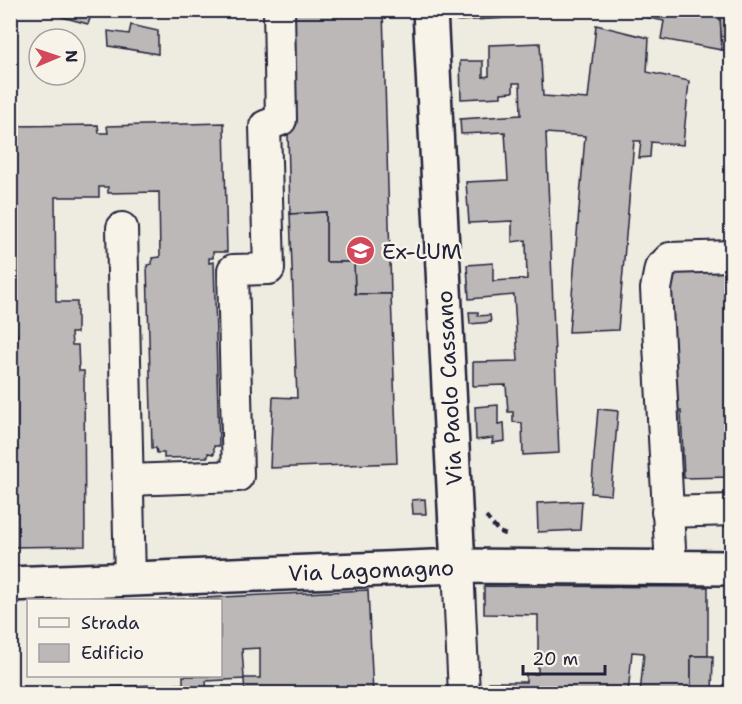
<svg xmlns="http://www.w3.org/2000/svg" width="742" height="704" viewBox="0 0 742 704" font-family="'Shantell Sans',sans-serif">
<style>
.building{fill:#bbb8b7;stroke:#22223b;stroke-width:1.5;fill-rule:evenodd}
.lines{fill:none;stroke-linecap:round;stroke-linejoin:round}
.minor-casing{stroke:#22223b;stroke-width:34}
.major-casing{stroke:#22223b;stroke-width:38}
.path{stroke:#22223b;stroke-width:4;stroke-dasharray:6 4.5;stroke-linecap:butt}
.minor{stroke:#f7f3e8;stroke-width:30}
.major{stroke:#f7f3e8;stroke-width:33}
.labels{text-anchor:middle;stroke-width:5;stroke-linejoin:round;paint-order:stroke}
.poi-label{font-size:22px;fill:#22223b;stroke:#f7f3e8;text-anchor:start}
.street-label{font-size:22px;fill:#22223b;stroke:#f7f3e8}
</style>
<rect width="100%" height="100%" fill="#eeebe1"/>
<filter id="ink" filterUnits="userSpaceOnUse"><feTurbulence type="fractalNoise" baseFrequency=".0167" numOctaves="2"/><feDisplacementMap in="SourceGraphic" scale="12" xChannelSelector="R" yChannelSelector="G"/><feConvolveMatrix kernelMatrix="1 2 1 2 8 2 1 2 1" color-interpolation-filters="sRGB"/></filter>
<g filter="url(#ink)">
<g class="building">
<polygon points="63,10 93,10 88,24 62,17"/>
<polygon points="319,10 383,10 391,294 355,294 354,262 326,262 326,212 290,214 285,13"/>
<polygon points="456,10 526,10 527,17 457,21"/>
<polygon points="611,10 720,10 722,50 661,39 664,21"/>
<polygon points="732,14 732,51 722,50 720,16"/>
<polygon points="131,25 158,31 158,54 109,46 108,31 129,34"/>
<polygon points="596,25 649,38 647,72 689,81 683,145 651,142 650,157 639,158 641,141 634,141 618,330 569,332 585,136 546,133 559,453 523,455 522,423 513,422 513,412 508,412 506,385 473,386 473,362 518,361 514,295 469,299 467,265 493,263 493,281 527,279 526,240 512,242 512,221 469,223 466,182 508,180 505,132 461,134 460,119 521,115 520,83 513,83 513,92 501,93 501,97 461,99 460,61 483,61 483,77 489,76 489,45 540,43 543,96 588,99"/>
<polygon points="224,123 227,252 213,252 213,258 209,258 209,263 214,262 219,446 214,446 214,454 208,453 208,457 164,458 164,453 157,453 156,448 152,448 147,265 152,264 152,258 160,257 159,192 108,193 108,187 99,187 99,197 55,197 56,302 77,302 77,333 71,333 72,345 78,345 79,371 84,371 85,546 10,547 11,343 17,343 17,333 12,333 10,313 10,126 98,125 99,133 108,133 107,126"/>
<polygon points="326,212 326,262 354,262 355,294 391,294 397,463 270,468 273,397 297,398 290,214"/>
<polygon points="732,263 732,477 684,478 681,411 672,411 671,271"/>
<polygon points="469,312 478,312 478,316 490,315 491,322 470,324"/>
<polygon points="498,405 498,424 504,423 505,441 492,443 493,438 476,440 475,407"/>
<polygon points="598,409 618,411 611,495 591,493"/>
<polygon points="425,499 426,514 413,514 412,500"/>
<polygon points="582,501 580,530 538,532 537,503"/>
<polygon points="728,585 732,585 732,656 727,656"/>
<polygon points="484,586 708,587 708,656 691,656 691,694 640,694 644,653 632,652 628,694 489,694 489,682 526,682 526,674 538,674 538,615 484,614"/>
<path d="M368,590L373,694H245L244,679L206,681L207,694H107V687L183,684V676H220V600H160ZM260,648V678H244L242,649Z"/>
<polygon points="691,656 713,656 712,694 691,694"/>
</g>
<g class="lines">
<defs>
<g id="minor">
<polyline points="122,228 130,580"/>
<polyline points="128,480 238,476 233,270 269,269 265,126 281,120 279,10"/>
<polyline points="667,512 732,510"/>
<polyline points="458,566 464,694"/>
<polyline points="671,567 656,289 660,268 670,258 732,256"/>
</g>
<g id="major">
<polyline points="430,10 458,566"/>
<polyline points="10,584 458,566 732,568"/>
</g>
</defs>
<use href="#minor" class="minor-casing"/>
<use href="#major" class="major-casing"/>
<polyline class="path" points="486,517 499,532 507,535"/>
<use href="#minor" class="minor"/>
<use href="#major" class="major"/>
</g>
</g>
<defs>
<symbol id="university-disc" viewBox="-11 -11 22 22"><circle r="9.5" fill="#d1495b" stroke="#f7f3e8"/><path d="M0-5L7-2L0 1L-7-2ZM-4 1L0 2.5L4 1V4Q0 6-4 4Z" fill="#fff"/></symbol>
</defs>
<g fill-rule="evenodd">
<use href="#university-disc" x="344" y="234" width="33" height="33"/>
</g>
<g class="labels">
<g class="poi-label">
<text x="382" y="259">Ex-LUM</text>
</g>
<g class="street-label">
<text transform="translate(449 388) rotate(-93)" y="8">Via Paolo Cassano</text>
<text transform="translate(371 570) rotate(-2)" y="8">Via Lagomagno</text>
</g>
</g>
<rect width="742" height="704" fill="none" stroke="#f7f3e8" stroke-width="36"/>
<rect x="18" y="18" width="706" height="668" fill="none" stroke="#22223b" stroke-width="2" filter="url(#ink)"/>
<rect x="27" y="599" width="195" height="78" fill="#f7f3e8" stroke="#a29fa3" stroke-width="1.5"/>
<rect x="39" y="618" width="30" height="9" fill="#f7f3e8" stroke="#a29fa3" stroke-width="1.5"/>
<text x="81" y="629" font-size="18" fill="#22223b">Strada</text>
<rect x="39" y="644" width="30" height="18" fill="#bbb8b7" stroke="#a29fa3" stroke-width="1.5"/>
<text x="81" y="659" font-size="18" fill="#22223b">Edificio</text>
<g transform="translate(57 57) rotate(88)"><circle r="28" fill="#f7f3e8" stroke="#a29fa3" stroke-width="1.5"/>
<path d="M0-4.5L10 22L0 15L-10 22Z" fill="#d1495b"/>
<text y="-9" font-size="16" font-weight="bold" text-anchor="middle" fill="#22223b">N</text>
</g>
<path d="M523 665v9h82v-9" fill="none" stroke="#22223b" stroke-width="3"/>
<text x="532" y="665" font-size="18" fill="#22223b" stroke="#f7f3e8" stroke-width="4.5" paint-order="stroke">20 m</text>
</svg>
